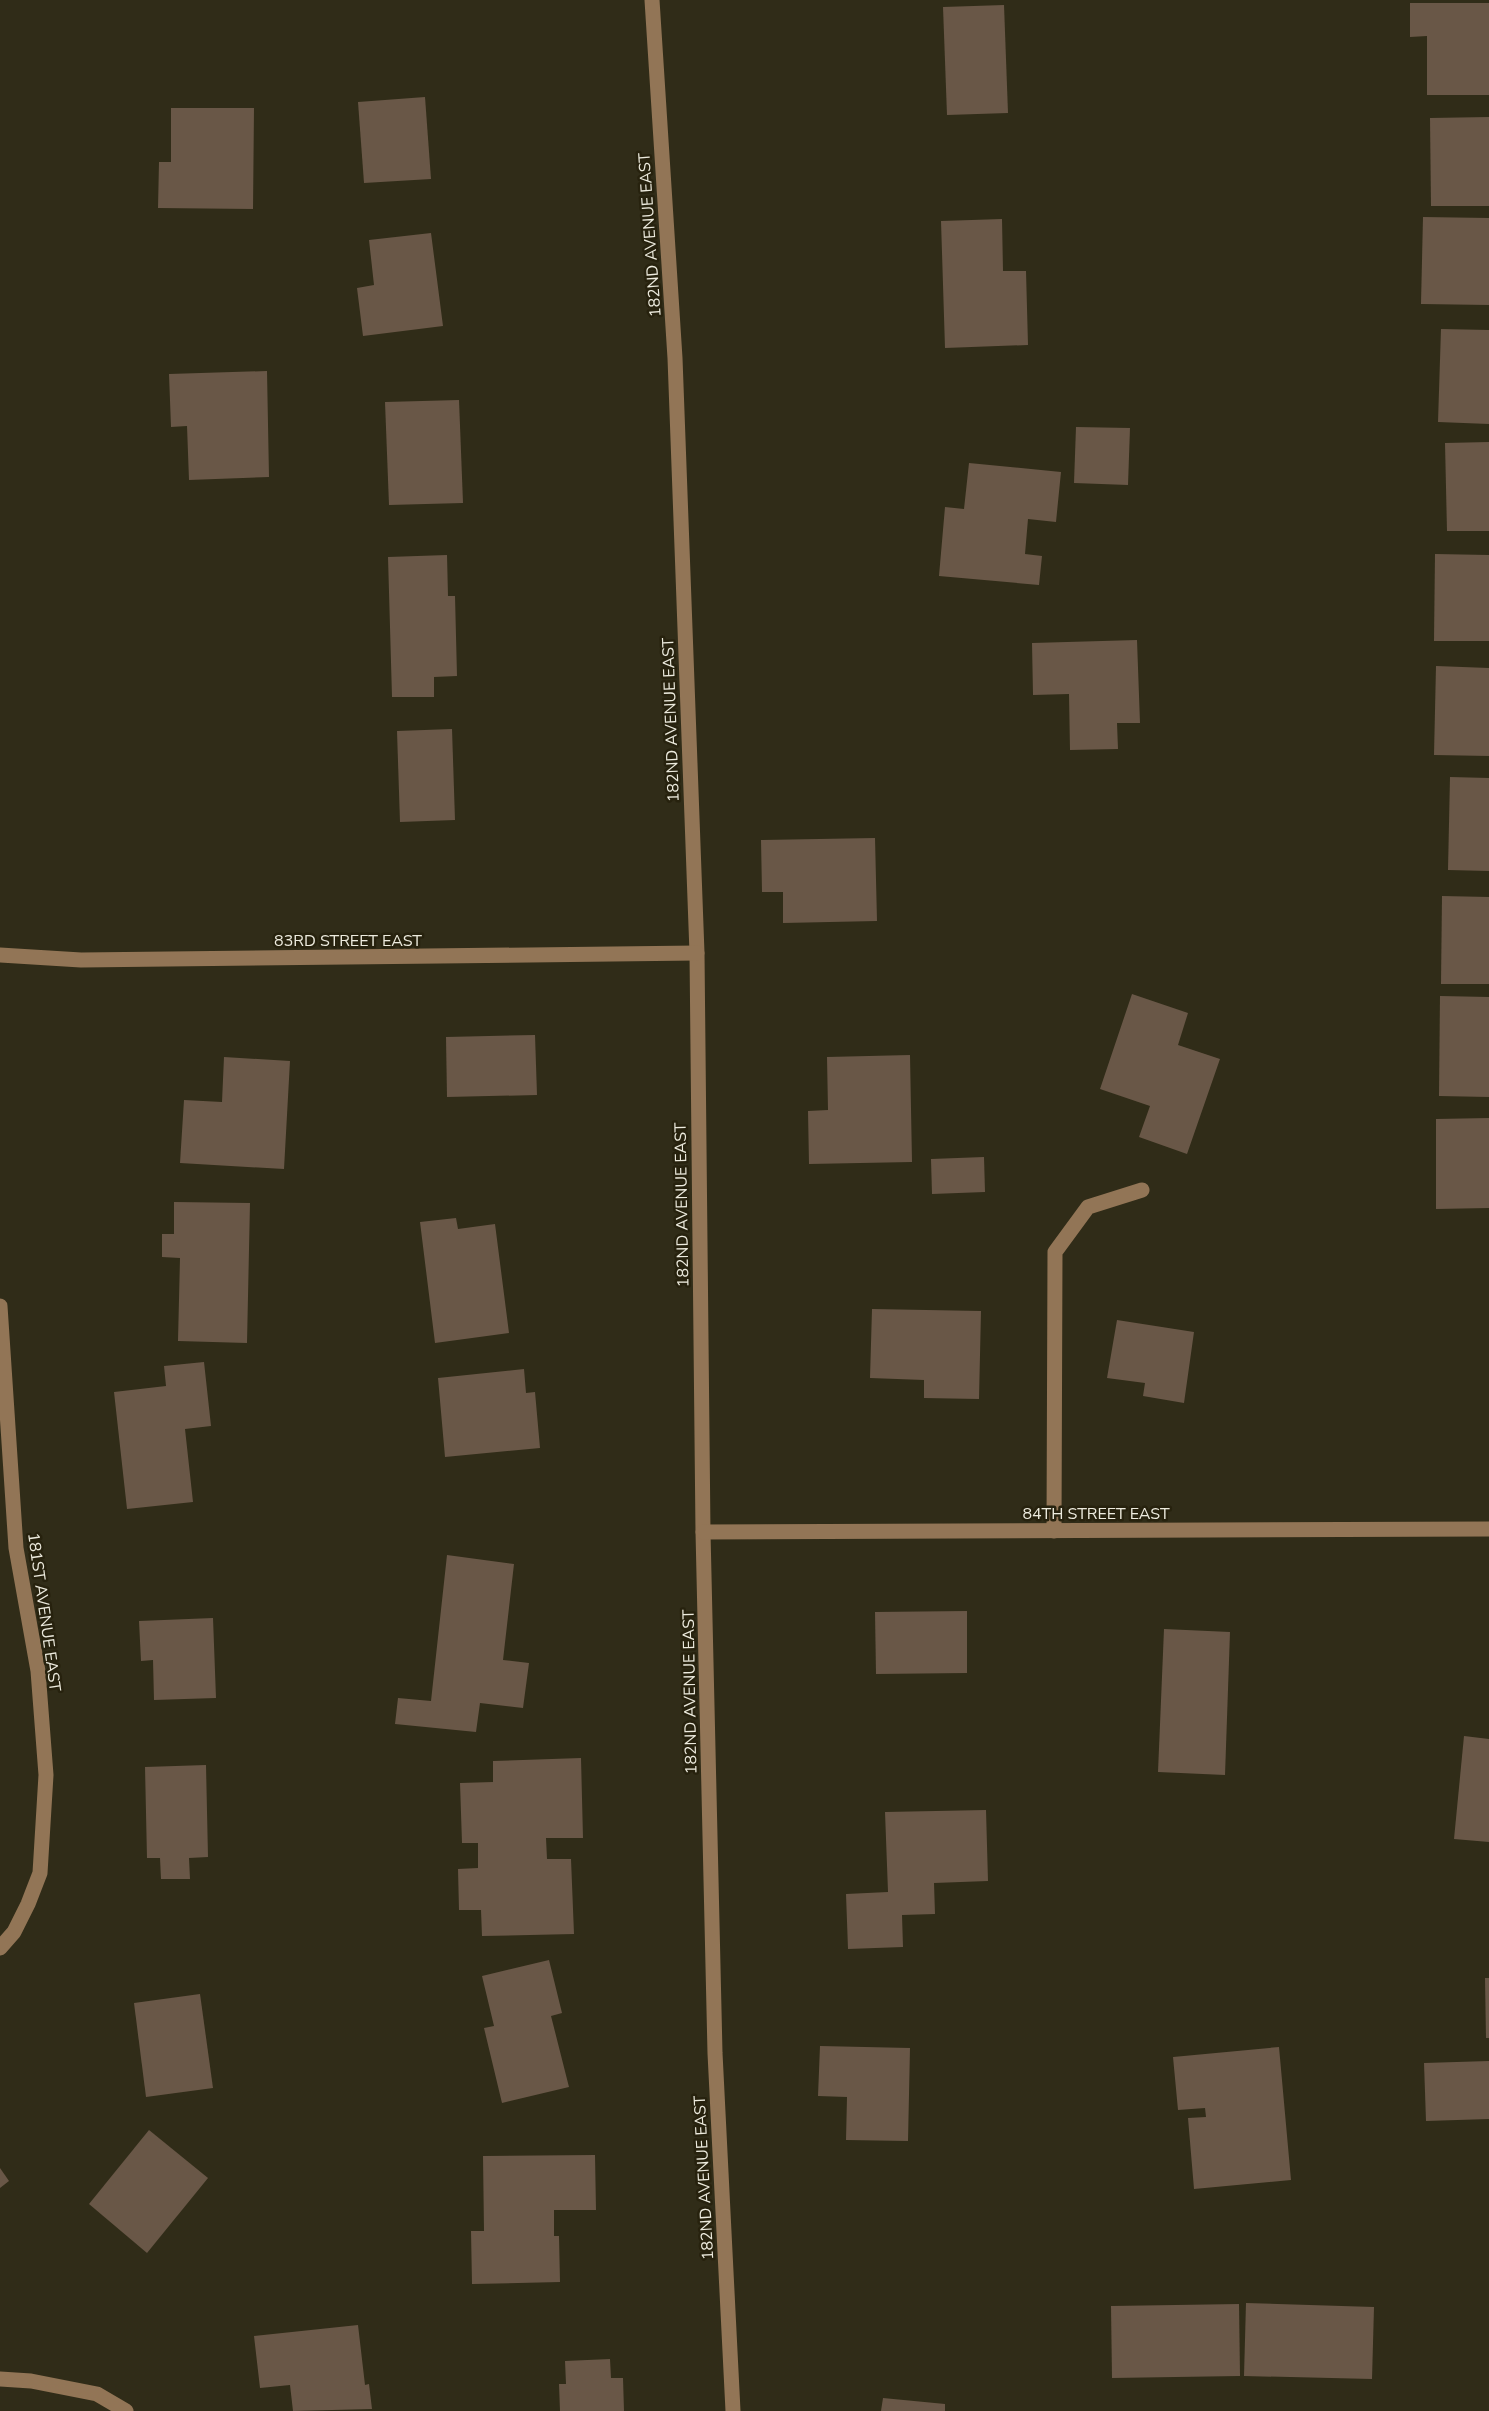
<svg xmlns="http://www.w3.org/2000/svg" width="1489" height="2411" viewBox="0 0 1489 2411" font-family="'Nunito Sans',sans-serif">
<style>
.building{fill:#695747}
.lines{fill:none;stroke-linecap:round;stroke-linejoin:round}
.minor{stroke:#927556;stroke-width:15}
.labels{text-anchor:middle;stroke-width:5;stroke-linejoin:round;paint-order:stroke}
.street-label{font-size:16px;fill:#edebde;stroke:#27220e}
</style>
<rect width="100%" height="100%" fill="#302c18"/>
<g class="building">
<polygon points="1410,3 1489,3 1489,95 1427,95 1427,36 1410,37"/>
<polygon points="1004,5 1008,113 947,115 943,7"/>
<polygon points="425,97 431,179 364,183 358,102"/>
<polygon points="171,108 254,108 253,209 158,208 159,162 171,162"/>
<polygon points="1489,117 1489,206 1431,206 1430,118"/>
<polygon points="1423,217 1489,218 1489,305 1421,304"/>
<polygon points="1002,219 1003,271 1026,271 1028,345 945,348 941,221"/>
<polygon points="431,233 443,326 363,336 357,288 374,285 369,240"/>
<polygon points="1441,329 1489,330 1489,424 1438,422"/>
<polygon points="267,371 269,477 189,480 187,426 171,427 169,374"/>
<polygon points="459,400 463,503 389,505 385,402"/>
<polygon points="1076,427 1130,428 1128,485 1074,483"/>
<polygon points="1489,442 1489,531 1447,531 1445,443"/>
<polygon points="969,463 1061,472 1056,522 1028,519 1025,554 1042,556 1039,585 939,576 945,507 964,509"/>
<polygon points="1435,554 1489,555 1489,641 1434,641"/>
<polygon points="447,555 448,596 455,596 457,676 434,677 434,697 392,697 388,557"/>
<polygon points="1137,640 1140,723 1117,723 1118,749 1070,750 1069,694 1033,695 1032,643"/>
<polygon points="1436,666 1489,668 1489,756 1434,755"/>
<polygon points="452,729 455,820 400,822 397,731"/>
<polygon points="1450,777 1489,778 1489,871 1448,870"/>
<polygon points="875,838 877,921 783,923 783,892 762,892 761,840"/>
<polygon points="1442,896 1489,897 1489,984 1441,984"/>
<polygon points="1132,994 1188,1013 1178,1045 1220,1059 1187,1154 1139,1137 1150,1106 1100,1089"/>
<polygon points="1440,996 1489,997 1489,1097 1439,1096"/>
<polygon points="535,1035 537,1095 447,1097 446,1037"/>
<polygon points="910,1055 912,1162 809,1164 808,1111 828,1110 827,1057"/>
<polygon points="224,1057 290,1061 284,1169 180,1163 184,1100 222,1102"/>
<polygon points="1489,1118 1489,1208 1436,1209 1436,1119"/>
<polygon points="984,1157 985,1192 932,1194 931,1159"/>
<polygon points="174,1202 250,1203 247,1343 178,1341 180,1258 162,1257 162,1234 174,1234"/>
<polygon points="456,1218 458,1229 495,1224 509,1333 435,1343 420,1222"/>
<polygon points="872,1309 981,1311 979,1399 924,1398 924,1380 870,1378"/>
<polygon points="1117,1320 1194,1332 1184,1403 1143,1396 1145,1383 1107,1378"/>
<polygon points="204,1362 211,1426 185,1429 193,1502 127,1509 114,1392 166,1386 164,1366"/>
<polygon points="524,1369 526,1393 535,1392 540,1448 445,1457 438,1378"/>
<polygon points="447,1555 514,1564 503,1660 529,1663 523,1708 480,1703 476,1732 395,1724 398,1698 431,1701"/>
<polygon points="967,1611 967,1673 876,1674 875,1612"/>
<polygon points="213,1618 216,1698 154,1700 153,1660 141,1661 139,1621"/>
<polygon points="1164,1629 1230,1632 1225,1775 1158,1772"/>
<polygon points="1464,1736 1489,1739 1489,1842 1454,1839"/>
<polygon points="581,1758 583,1838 546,1838 547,1859 571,1859 574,1934 482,1936 481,1910 459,1910 458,1869 478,1868 478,1843 462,1843 460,1783 493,1782 493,1761"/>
<polygon points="206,1765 208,1857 189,1858 190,1879 161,1879 160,1858 147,1858 145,1767"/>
<polygon points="986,1810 988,1881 934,1883 935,1914 902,1915 903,1947 848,1949 846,1894 888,1892 885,1812"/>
<polygon points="549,1960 562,2013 551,2016 569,2087 502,2103 484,2028 494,2026 482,1976"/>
<polygon points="1485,1978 1489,1978 1489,2038 1486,2038"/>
<polygon points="200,1994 213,2088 146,2097 134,2003"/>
<polygon points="820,2046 910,2048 908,2141 846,2140 847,2097 818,2096"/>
<polygon points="1279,2047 1291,2180 1194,2189 1188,2118 1206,2117 1205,2108 1178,2110 1173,2057"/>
<polygon points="1489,2061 1489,2119 1426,2121 1424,2063"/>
<polygon points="149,2130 208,2178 147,2253 89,2204"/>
<polygon points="595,2155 596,2210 554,2210 554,2236 559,2236 560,2282 472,2284 471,2231 484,2231 483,2156"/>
<polygon points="0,2168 9,2181 0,2188"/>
<polygon points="1246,2303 1374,2307 1372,2379 1244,2376"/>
<polygon points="1239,2304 1240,2376 1112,2378 1111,2306"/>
<polygon points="358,2325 365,2385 369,2384 372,2409 293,2411 290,2385 260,2388 254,2336"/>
<polygon points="610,2359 611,2378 623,2378 624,2411 560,2411 559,2384 566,2384 565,2361"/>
<polygon points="883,2398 945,2404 945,2411 881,2411"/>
</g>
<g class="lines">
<g class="minor">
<polyline points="652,0 675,358 697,953 703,1532 715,2053 733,2411"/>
<polyline points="0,955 81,960 697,953"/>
<polyline points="0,1306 16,1548 38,1671 46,1775 40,1873 28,1904 14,1932 0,1948"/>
<polyline points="1054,1531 1055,1252 1088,1207 1142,1190"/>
<polyline points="703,1532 1489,1529"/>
<polyline points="0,2379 31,2381 97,2394 126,2411"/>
</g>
</g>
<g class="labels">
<g class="street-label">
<text transform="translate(649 235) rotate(-94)" y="6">182ND AVENUE EAST</text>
<text transform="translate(670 720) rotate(-92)" y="6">182ND AVENUE EAST</text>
<text x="348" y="946">83RD STREET EAST</text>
<text transform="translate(681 1205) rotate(-91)" y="6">182ND AVENUE EAST</text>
<text x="1096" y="1519">84TH STREET EAST</text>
<text transform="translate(45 1612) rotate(82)" y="6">181ST AVENUE EAST</text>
<text transform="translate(689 1692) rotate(-91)" y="6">182ND AVENUE EAST</text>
<text transform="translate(703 2178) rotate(-93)" y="6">182ND AVENUE EAST</text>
</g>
</g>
</svg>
